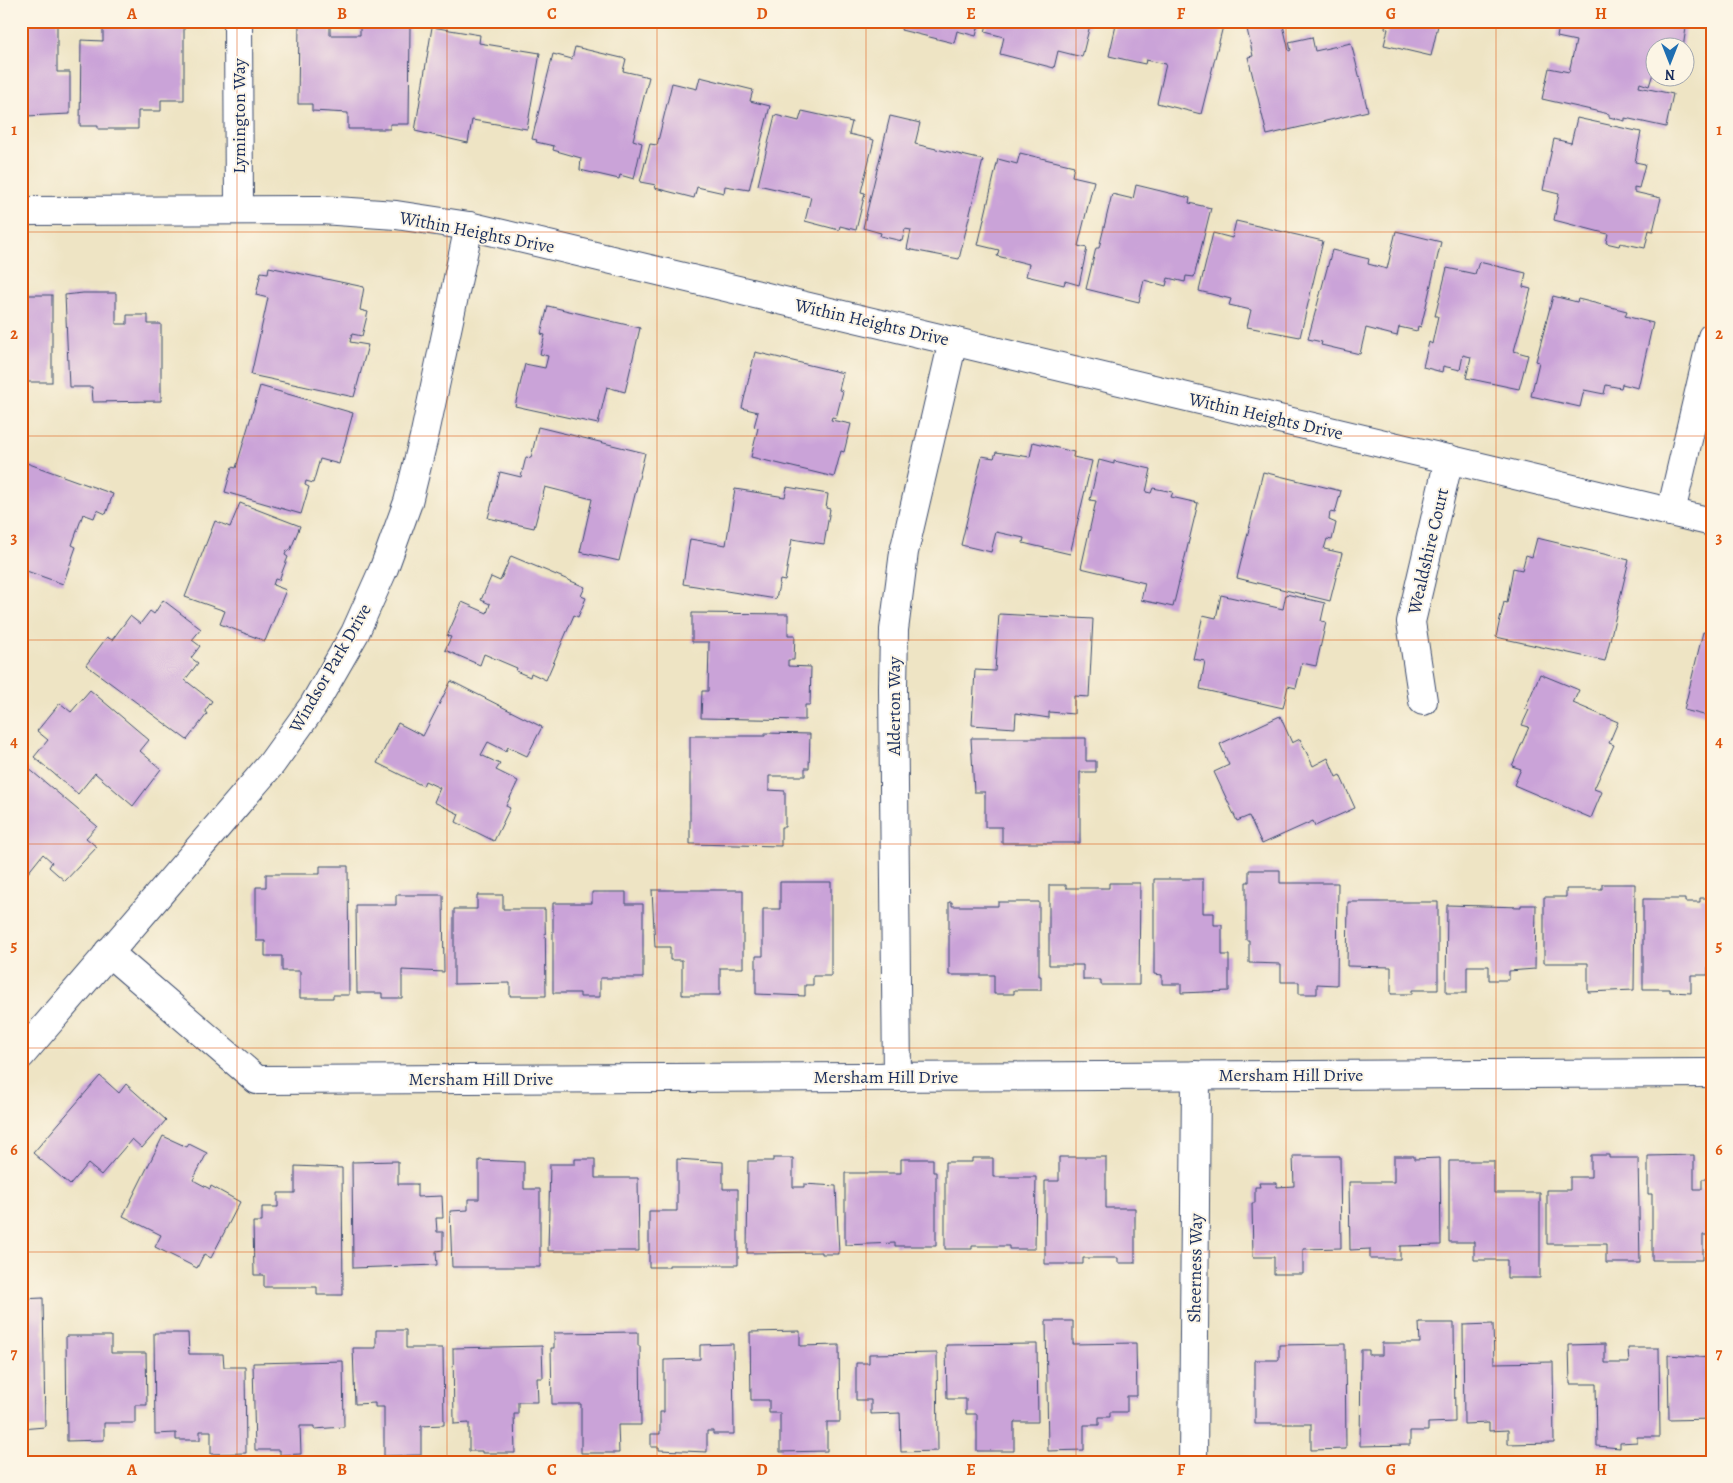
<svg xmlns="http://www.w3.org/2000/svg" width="1733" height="1483" viewBox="0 0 1733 1483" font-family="Alegreya,serif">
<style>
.building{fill:#caa3d8}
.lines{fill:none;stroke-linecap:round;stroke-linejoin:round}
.minor-casing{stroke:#3b4a6d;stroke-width:30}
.minor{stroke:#fff;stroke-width:28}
.grid{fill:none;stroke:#de5710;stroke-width:1;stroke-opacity:0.55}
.labels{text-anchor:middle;stroke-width:4;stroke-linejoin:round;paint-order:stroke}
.street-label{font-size:18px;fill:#1b2f5e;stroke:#fcf5e5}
.neatline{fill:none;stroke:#de5710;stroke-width:2}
.grid-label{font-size:16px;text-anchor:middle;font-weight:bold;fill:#de5710}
</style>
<rect width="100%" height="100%" fill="#fcf5e5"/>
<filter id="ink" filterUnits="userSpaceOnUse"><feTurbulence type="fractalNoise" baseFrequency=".02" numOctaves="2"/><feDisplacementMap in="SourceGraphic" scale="10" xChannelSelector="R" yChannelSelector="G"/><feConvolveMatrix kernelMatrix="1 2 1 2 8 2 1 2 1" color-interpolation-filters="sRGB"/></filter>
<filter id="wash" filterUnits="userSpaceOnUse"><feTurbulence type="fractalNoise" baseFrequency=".0096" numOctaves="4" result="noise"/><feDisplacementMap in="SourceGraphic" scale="20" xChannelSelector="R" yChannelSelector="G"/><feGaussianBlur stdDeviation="1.12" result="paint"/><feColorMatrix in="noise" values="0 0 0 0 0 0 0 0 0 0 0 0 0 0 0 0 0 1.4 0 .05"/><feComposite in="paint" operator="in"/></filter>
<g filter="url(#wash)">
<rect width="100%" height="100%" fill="#eee4c4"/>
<g id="blocks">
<g class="building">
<polygon points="21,21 57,21 57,72 70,72 70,114 26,116 26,111 21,111"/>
<polygon points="155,21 184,21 184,100 161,100 161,111 138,111 138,129 98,129 98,126 80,126 81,40 103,41 103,26 155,26"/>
<polygon points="299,21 330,21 330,35 360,35 360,27 410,27 409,124 390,124 390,129 348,129 348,113 312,111 312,104 298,104"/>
<polygon points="904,21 980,21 976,36 957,31 954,43 901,30"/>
<polygon points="988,21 1091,21 1082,57 1058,51 1054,68 1000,54 1004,37 985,32"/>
<polygon points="1117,21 1224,22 1201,114 1157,103 1166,64 1146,60 1145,64 1109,56"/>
<polygon points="1282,21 1289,51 1291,50 1289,42 1312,37 1315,51 1351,43 1368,111 1267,135 1248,57 1253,56 1247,29"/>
<polygon points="1387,21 1439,21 1431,56 1384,45 1388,29 1385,28"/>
<polygon points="1560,21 1687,21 1683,48 1656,48 1656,64 1649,86 1640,83 1639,87 1673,94 1666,127 1625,118 1625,121 1609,117 1609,114 1542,99 1549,68 1569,72 1576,41 1557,37"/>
<polygon points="432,27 480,35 479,43 540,53 527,129 472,120 468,143 415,131"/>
<polygon points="575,47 626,59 623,71 649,77 633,140 642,143 634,179 620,175 619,179 580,170 581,158 553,150 554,146 536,142 537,140 532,139 553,54 572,59"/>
<polygon points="700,77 753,90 750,101 770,106 749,190 725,186 724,193 697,187 694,198 655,188 656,185 640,182 650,144 657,145 672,83 697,89"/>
<polygon points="802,111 852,122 849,134 874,140 861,192 865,193 856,230 840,226 839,230 805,221 811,197 758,185 775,115 799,121"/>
<polygon points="890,116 920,123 915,144 983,160 959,259 907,249 911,230 905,229 902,241 880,236 881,233 863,228"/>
<polygon points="1577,118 1641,132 1635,162 1645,164 1639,188 1634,187 1634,192 1661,198 1653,231 1649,230 1645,248 1620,243 1619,246 1606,243 1608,234 1554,220 1559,194 1543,190 1554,139 1571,143"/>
<polygon points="1020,153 1074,166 1072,176 1094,181 1078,246 1087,248 1079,285 1065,281 1064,285 1026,276 1029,264 997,256 999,250 978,245 998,159 1017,164"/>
<polygon points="1136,185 1190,198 1189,203 1211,208 1194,277 1186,276 1185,282 1168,278 1166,286 1144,280 1139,302 1086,289 1096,248 1099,248 1112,194 1133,199"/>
<polygon points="1236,221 1323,241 1300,337 1247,327 1251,310 1229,305 1231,299 1199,291 1213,233 1232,238"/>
<polygon points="1396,231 1441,242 1421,327 1418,326 1417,331 1399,327 1397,336 1366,328 1360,354 1321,345 1322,342 1308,339 1332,250 1369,259 1368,264 1387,269"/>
<polygon points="1479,262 1526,273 1523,287 1531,289 1514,351 1528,355 1519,389 1466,378 1471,357 1463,355 1460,370 1443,366 1442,372 1423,367 1429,342 1432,344 1438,316 1435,316 1447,268 1475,274"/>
<polygon points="269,267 364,287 360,310 368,312 362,336 352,334 350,342 368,345 354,397 251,375 268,298 256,295 261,272 268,273"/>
<polygon points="83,293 116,293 116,324 127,324 127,315 148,315 148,324 161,324 161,401 93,402 92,387 69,387 65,295"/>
<rect x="21" y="295" width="31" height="87"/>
<polygon points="1553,296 1577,302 1578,299 1627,311 1625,316 1653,323 1638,388 1622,384 1621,388 1606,385 1604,394 1584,390 1580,407 1531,396 1539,362 1536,361"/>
<polygon points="548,306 640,328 625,392 607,387 598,424 515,406 525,364 545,368 548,356 540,354 545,335 541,334"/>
<polygon points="755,352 843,373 839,390 843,391 836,418 832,417 831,420 851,424 844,452 841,451 834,477 751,457 758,428 754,427 758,412 742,408"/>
<polygon points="260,386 353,413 339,464 320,459 313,483 306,481 305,485 309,487 301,514 225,492 232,467 236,468"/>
<polygon points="538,427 645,453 619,561 580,552 592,499 545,487 534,528 488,518 500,472 521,477 526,457 531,458"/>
<polygon points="1033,442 1074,452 1073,457 1092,461 1070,554 1023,543 1024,538 996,532 991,552 961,545 982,456 994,458 996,452 1030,457"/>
<polygon points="1099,460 1114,464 1114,461 1151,469 1146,492 1151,493 1153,488 1173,492 1171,497 1198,503 1173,607 1141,600 1145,583 1081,568 1096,501 1090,500"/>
<polygon points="21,461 113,494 106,514 97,510 94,518 83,514 72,545 76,547 63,584 21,569"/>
<polygon points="1263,472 1341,491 1335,513 1330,512 1329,520 1336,523 1332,540 1327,539 1324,549 1342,553 1330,601 1237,578"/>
<polygon points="787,487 828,494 826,508 830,509 824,544 792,539 785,581 780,580 776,599 683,584 690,539 726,545 735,489 785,497"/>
<polygon points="240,503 300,526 290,551 287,550 285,555 288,557 279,580 275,579 273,585 286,590 265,641 220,624 225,611 185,597 215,521 230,527"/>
<polygon points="1537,538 1629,560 1605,661 1496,637 1504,602 1507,603 1513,568 1522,570 1526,555 1532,557"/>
<polygon points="511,556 585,587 581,596 586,598 578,617 574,615 546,680 531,673 530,677 516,671 517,668 484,654 480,665 445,650 451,637 447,636 462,602 487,613 490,604 481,600 491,577 500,581"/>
<polygon points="1286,594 1325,603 1321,621 1326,622 1316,666 1302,663 1296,688 1288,686 1283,708 1200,689 1205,661 1193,659 1203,615 1216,618 1221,595 1283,609"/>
<polygon points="163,600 201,629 192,640 200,646 191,658 198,663 185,680 212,701 205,711 207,714 187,740 86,665 107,637 112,640 130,616 140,624 150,611 154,614"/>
<polygon points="692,613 788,614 788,635 795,635 794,660 788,660 788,666 811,667 810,705 805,705 805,720 701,718 702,691 708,691 709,642 692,642"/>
<polygon points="999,614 1093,619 1089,697 1074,696 1074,714 1049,712 1049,718 1016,713 1015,728 972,725 975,670 995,671"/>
<polygon points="1703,632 1712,634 1712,717 1684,710"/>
<polygon points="1540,674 1579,690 1573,703 1618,722 1609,743 1614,745 1594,789 1602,792 1591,818 1514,785 1521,769 1512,766 1529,727 1522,725 1529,710 1525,709"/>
<polygon points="451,681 542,727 527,756 508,747 506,751 488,742 481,755 500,764 496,770 518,781 506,806 510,808 494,841 456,822 459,814 434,802 440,788 425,781 423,786 377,763 398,723 423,736"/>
<polygon points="90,690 149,740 140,751 161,769 133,806 95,773 78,794 34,757 48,740 37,731 60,703 71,712"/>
<polygon points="1280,716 1292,743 1300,739 1313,766 1328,758 1336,777 1340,775 1355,808 1315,826 1313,821 1262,844 1249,816 1237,821 1214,772 1229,765 1220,744"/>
<polygon points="765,733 810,734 809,768 805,768 805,776 769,776 769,790 785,791 785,827 781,827 781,846 690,844 690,736 765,736"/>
<polygon points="971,738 1086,738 1086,761 1096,761 1096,772 1080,772 1080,843 1002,843 1002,827 985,827 985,792 974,792"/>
<polygon points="21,762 97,826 86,838 97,847 65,881 49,867 52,862 43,854 23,879 21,877"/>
<polygon points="320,866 348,866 349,995 333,995 333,998 300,998 300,971 282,971 282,956 265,956 265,941 256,941 256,887 266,887 266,874 320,874"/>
<polygon points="1249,870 1280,870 1280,883 1338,883 1337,985 1317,984 1317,994 1299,994 1299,982 1281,982 1281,964 1249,963 1249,940 1246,940 1246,882 1249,882"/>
<polygon points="1154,879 1203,879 1203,913 1214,913 1214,925 1222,925 1222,955 1229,955 1229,991 1181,993 1181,984 1162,984 1162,975 1154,974"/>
<polygon points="780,882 831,882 831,976 813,976 813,985 805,985 805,996 756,994 756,956 763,956 763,909 780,909"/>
<polygon points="1109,883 1140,883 1139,985 1101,985 1101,980 1083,980 1083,965 1049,965 1049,885 1066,885 1066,888 1109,888"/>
<polygon points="1602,884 1635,884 1634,990 1588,992 1588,963 1544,963 1544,897 1566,897 1566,889 1602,889"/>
<polygon points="652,890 743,890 743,968 720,968 720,995 682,995 682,960 670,960 670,947 655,947"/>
<polygon points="592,892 626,892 626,904 643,904 643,978 600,978 600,997 580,997 580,993 553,993 553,903 592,903"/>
<polygon points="396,895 443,895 444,972 402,970 402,998 382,998 382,993 357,993 356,905 396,905"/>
<polygon points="477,895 503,895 503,909 545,909 546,996 510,996 510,983 454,984 454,909 477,909"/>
<polygon points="1700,898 1712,898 1712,967 1708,967 1708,975 1691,975 1691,993 1670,992 1670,989 1643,989 1643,899 1685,899 1685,902 1700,902"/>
<polygon points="949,902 952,902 952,906 998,906 998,902 1039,902 1039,976 1041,976 1041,990 1014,990 1014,994 994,994 994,975 949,975"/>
<polygon points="1348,902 1438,902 1438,990 1412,990 1412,994 1391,994 1391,967 1347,966"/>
<polygon points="1447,905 1521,907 1521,905 1536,905 1535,969 1509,971 1509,980 1489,980 1489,966 1467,966 1467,993 1446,993"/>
<polygon points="100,1076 119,1093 126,1084 166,1120 142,1148 132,1139 101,1175 88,1164 70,1185 33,1153"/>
<polygon points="163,1136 187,1147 189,1144 207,1153 193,1180 210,1189 211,1186 240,1202 211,1258 204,1254 197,1268 155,1247 161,1235 123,1216"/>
<polygon points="1591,1155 1609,1155 1609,1158 1638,1158 1640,1263 1606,1263 1606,1244 1547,1244 1547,1190 1570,1190 1570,1177 1591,1177"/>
<polygon points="1694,1155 1694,1189 1702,1189 1702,1179 1712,1179 1712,1235 1703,1235 1703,1260 1652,1260 1652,1194 1648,1194 1648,1156"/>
<polygon points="1293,1156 1340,1156 1341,1248 1303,1249 1303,1274 1274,1274 1274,1257 1253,1257 1252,1203 1255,1203 1255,1187 1260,1187 1259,1183 1277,1183 1277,1187 1294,1186"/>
<polygon points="1394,1156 1414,1156 1414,1159 1440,1158 1441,1245 1400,1246 1400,1259 1370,1259 1370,1249 1350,1250 1349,1182 1394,1182"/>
<polygon points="1059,1157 1106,1157 1106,1208 1135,1208 1135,1263 1118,1263 1118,1258 1083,1258 1083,1264 1045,1264 1045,1181 1059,1181"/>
<polygon points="773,1158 793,1158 793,1187 804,1187 804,1184 836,1186 839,1254 822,1254 822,1252 747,1253 748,1161 773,1161"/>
<polygon points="972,1158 993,1158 993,1177 1036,1177 1035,1249 1009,1249 1009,1246 972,1246 972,1249 945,1249 945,1162 972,1162"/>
<polygon points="575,1159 595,1159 595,1178 638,1178 639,1251 548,1251 550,1164 575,1164"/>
<polygon points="677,1159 723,1162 723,1189 738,1189 738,1265 669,1265 669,1267 649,1267 649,1211 677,1211"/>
<polygon points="901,1159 933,1159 933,1172 936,1172 936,1246 895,1246 895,1243 845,1245 845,1173 901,1173"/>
<polygon points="479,1160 524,1162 524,1189 540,1189 540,1267 452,1267 450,1211 468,1210 468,1199 479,1199"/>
<polygon points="398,1161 398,1184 417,1184 417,1197 442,1196 443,1218 436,1218 437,1232 443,1232 443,1250 436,1251 437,1265 353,1268 352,1162"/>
<polygon points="1449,1161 1494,1161 1494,1193 1540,1193 1540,1278 1507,1278 1507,1260 1474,1260 1474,1242 1449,1242"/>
<polygon points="295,1166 342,1168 343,1295 317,1295 317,1287 264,1287 264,1275 254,1275 253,1222 262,1222 262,1207 278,1207 278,1193 295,1193"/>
<polygon points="43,1298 45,1427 21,1429 21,1299"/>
<polygon points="1046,1321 1073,1321 1073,1344 1136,1343 1137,1396 1127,1396 1127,1412 1110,1412 1110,1417 1099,1417 1099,1425 1084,1425 1084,1450 1048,1451"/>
<polygon points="1419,1323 1454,1323 1455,1422 1428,1423 1428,1431 1410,1431 1410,1445 1360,1446 1361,1350 1369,1350 1369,1355 1382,1355 1382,1343 1420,1343"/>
<polygon points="1493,1324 1494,1363 1553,1362 1554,1443 1508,1444 1508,1430 1489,1431 1489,1423 1464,1424 1463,1325"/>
<polygon points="376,1330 406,1330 406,1348 443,1348 444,1425 421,1426 421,1455 384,1456 384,1407 375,1407 375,1403 355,1404 353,1348 376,1348"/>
<polygon points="800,1331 800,1346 839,1345 840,1422 827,1422 827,1451 780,1452 780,1413 769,1413 769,1400 751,1400 750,1332"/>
<polygon points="638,1332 638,1346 640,1346 641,1425 618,1425 619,1453 581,1453 581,1404 552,1404 551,1348 554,1348 554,1333"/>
<polygon points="154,1333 188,1333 189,1354 223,1354 224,1367 245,1367 246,1453 211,1454 211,1431 200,1431 200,1440 176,1440 176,1433 155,1434"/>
<polygon points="66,1336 111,1336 111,1353 146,1353 147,1405 135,1405 135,1423 104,1423 104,1440 67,1441"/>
<polygon points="733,1344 734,1434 713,1434 713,1431 707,1431 707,1452 659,1450 659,1447 651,1447 651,1434 660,1434 660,1412 664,1412 664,1360 700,1359 700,1345"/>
<polygon points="1037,1344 1038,1422 1014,1422 1014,1451 977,1451 977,1414 966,1414 966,1399 947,1399 946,1345"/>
<polygon points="1345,1344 1346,1449 1311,1450 1311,1424 1255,1424 1255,1360 1279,1360 1279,1345"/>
<polygon points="1605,1344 1605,1363 1629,1363 1628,1348 1659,1348 1660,1437 1637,1437 1637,1442 1620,1443 1620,1448 1597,1446 1596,1384 1570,1384 1569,1345"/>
<polygon points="542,1346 543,1378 537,1378 538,1402 518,1402 518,1414 514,1414 515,1453 482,1453 482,1451 469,1451 469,1423 454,1424 453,1348"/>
<polygon points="937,1353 938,1451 901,1452 900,1413 871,1414 871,1400 856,1400 856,1363 869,1363 869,1354"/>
<polygon points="1668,1355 1712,1358 1712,1419 1669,1420"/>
<polygon points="343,1361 344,1427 314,1429 314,1426 300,1426 301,1454 280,1455 280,1450 255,1450 253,1363"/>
</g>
</g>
</g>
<g filter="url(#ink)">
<use href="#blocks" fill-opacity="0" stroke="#3b4a6d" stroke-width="1"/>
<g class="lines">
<defs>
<g id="minor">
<polyline points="238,21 239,210"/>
<polyline points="21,211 321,210 396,215 469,226 1712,522"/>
<polyline points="1671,512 1712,337"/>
<polyline points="1423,701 1411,622 1449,459"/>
<polyline points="108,952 257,1080 1712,1073"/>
<polyline points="21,1055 272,763 313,706 355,633 384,568 408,502 425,433 469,226"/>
<polyline points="897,1077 893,688 894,630 904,552 953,341"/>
<polyline points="1193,1462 1196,1075"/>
</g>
</defs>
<use href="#minor" class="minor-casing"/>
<use href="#minor" class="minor"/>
</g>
</g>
<path class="grid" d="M237,21V1462M447,21V1462M657,21V1462M866,21V1462M1076,21V1462M1286,21V1462M1496,21V1462M21,232H1712M21,436H1712M21,640H1712M21,844H1712M21,1048H1712M21,1252H1712"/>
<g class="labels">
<g class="street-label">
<text transform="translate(239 116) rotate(-90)" y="6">Lymington Way</text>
<text transform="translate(477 232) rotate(11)" y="6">Within Heights Drive</text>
<text transform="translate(872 322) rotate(13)" y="6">Within Heights Drive</text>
<text transform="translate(1266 416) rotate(13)" y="6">Within Heights Drive</text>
<text transform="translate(1428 551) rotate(-77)" y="6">Wealdshire Court</text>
<text transform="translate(330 668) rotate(-60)" y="6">Windsor Park Drive</text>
<text transform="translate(894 706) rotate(-90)" y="6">Alderton Way</text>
<text x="1291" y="1081">Mersham Hill Drive</text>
<text x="886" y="1083">Mersham Hill Drive</text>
<text x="481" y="1085">Mersham Hill Drive</text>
<text transform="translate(1195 1268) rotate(-89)" y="6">Sheerness Way</text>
</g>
</g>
<rect width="1733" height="1483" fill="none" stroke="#fcf5e5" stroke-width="55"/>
<g transform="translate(1670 62) rotate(180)"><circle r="24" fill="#fcf5e5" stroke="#a2a6af"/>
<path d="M0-4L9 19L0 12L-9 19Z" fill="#1f6fb2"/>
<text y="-8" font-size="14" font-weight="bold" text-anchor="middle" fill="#1b2f5e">N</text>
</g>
<rect x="28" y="28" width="1678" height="1428" class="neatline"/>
<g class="grid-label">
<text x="132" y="19">A</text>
<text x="342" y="19">B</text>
<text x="552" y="19">C</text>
<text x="762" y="19">D</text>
<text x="971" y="19">E</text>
<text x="1181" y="19">F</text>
<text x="1391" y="19">G</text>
<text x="1601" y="19">H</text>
<text x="14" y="135">1</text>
<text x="1719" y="135">1</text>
<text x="14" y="339">2</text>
<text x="1719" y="339">2</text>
<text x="14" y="543">3</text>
<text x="1719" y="543">3</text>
<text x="14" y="747">4</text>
<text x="1719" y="747">4</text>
<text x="14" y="951">5</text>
<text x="1719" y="951">5</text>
<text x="14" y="1155">6</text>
<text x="1719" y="1155">6</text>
<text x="14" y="1359">7</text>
<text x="1719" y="1359">7</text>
<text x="132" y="1475">A</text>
<text x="342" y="1475">B</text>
<text x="552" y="1475">C</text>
<text x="762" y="1475">D</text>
<text x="971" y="1475">E</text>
<text x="1181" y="1475">F</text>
<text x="1391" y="1475">G</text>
<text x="1601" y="1475">H</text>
</g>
</svg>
